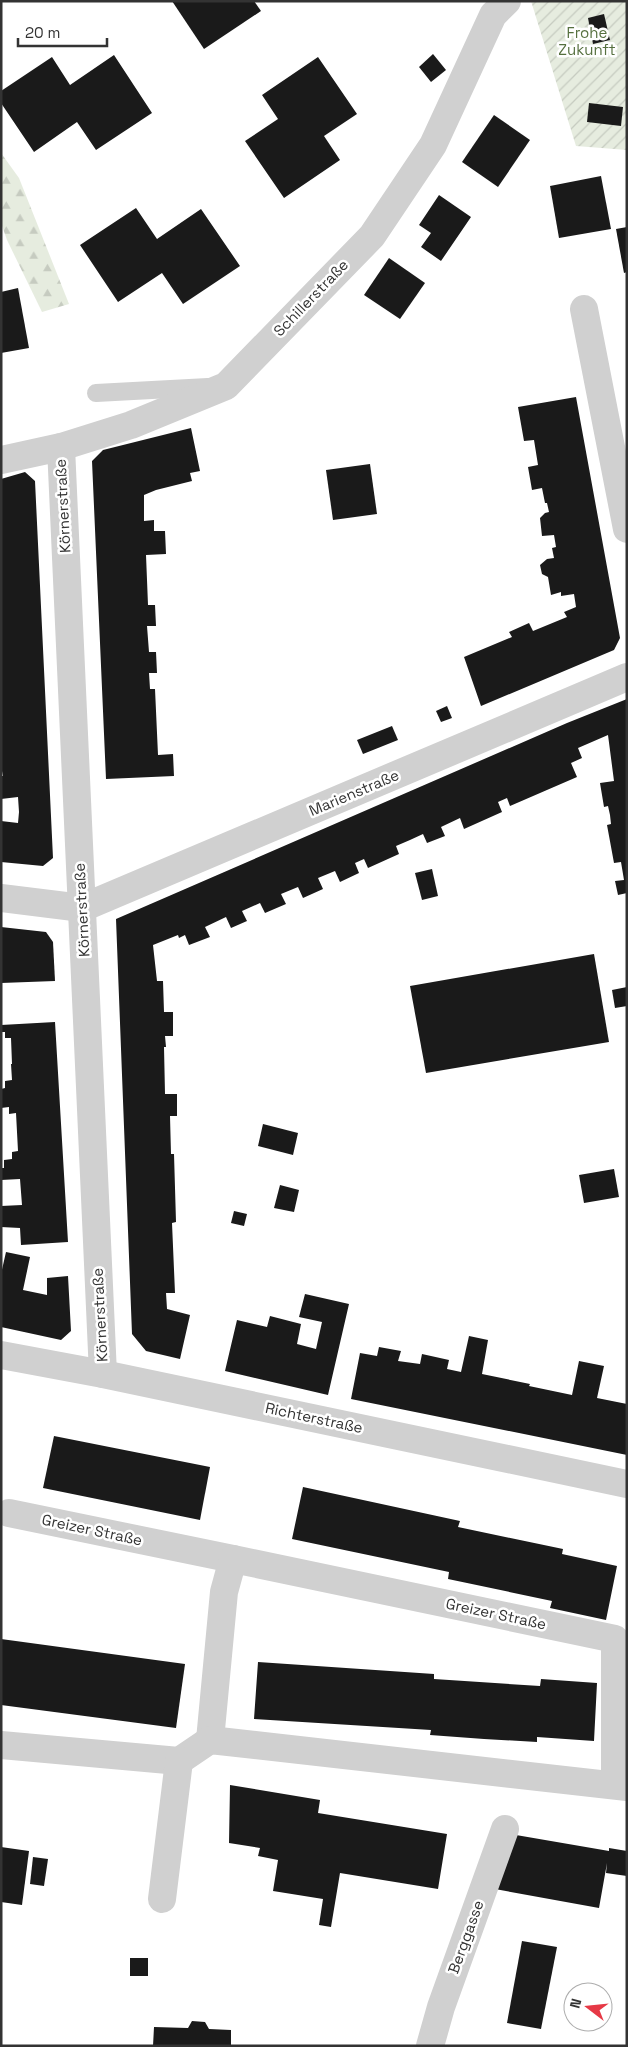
<svg xmlns="http://www.w3.org/2000/svg" width="628" height="2047" viewBox="0 0 628 2047" font-family="'Space Grotesk',sans-serif">
<style>
.forest{fill:url(#forest-firs)}
.garden{fill:url(#garden-furrows)}
.building{fill:#1a1a1a}
.lines{fill:none;stroke-linecap:round;stroke-linejoin:round}
.lane{stroke:#d0d0d0;stroke-width:18}
.street{stroke:#d0d0d0;stroke-width:28}
.labels{text-anchor:middle;stroke-width:5;stroke-linejoin:round;paint-order:stroke}
.park-label{font-size:15px;fill:#56703f;stroke:#fff}
.street-label{font-size:15px;fill:#333;stroke:#fff}
</style>
<defs>
<pattern id="forest-firs" width="22" height="20" patternUnits="userSpaceOnUse" patternTransform="scale(1.25)"><rect width="22" height="20" fill="#e6ecdf"/><path d="M5 1l3.5 6h-7zM16 11l3.5 6h-7z" fill="#c6cbc0"/></pattern>
<pattern id="garden-furrows" width="10" height="10" patternUnits="userSpaceOnUse" patternTransform="scale(1.25)"><rect width="10" height="10" fill="#e6ecdf"/><path d="M-1 1l2-2M0 10L10 0M9 11l2-2" fill="none" stroke="#c6cbc0"/></pattern>
</defs>
<rect width="100%" height="100%" fill="#fff"/>
<polygon class="forest" points="1,153 19,178 69,304 42,312 7,240 1,223"/>
<polygon class="garden" points="531,1 627,1 627,150 576,146"/>
<g class="building">
<polygon points="172,1 254,1 261,11 204,49"/>
<polygon points="604,14 610,40 593,44 588,18"/>
<polygon points="433,54 446,70 431,82 419,67"/>
<polygon points="114,55 152,113 96,150 77,122 34,152 1,103 1,91 52,57 70,85"/>
<polygon points="318,57 357,114 324,136 340,160 284,198 245,141 278,119 262,95"/>
<polygon points="589,103 623,107 621,126 587,122"/>
<polygon points="494,115 530,140 498,187 462,162"/>
<polygon points="601,176 611,229 559,238 550,186"/>
<polygon points="439,195 471,217 441,261 421,247 431,233 419,225"/>
<polygon points="136,208 157,239 201,209 240,266 183,304 162,273 118,302 80,245"/>
<polygon points="627,227 627,272 624,273 616,229"/>
<polygon points="389,258 425,283 400,319 364,295"/>
<polygon points="18,288 29,348 1,353 1,292"/>
<polygon points="576,397 620,638 614,650 481,706 464,657 512,637 509,632 529,623 533,631 567,617 564,612 576,607 574,594 561,596 561,592 551,595 548,577 542,574 540,565 547,559 554,558 552,548 556,547 554,535 542,536 540,518 545,513 549,512 547,503 545,503 542,488 532,490 528,467 538,465 534,440 524,441 518,407"/>
<polygon points="191,428 200,471 190,473 192,481 156,490 144,495 144,521 154,520 154,531 165,531 166,554 146,555 148,605 155,605 156,626 147,626 149,652 156,652 157,673 149,673 150,689 155,689 158,755 173,754 174,776 106,779 92,461 103,450"/>
<polygon points="370,464 377,514 333,520 326,470"/>
<polygon points="25,472 35,481 53,858 43,866 1,862 1,821 18,823 19,812 18,797 1,799 1,776 3,776 1,766 1,479"/>
<polygon points="627,699 627,893 618,895 615,881 624,880 621,862 614,863 607,825 611,824 610,815 608,806 604,807 600,783 614,781 608,735 578,748 582,758 571,763 577,777 510,806 507,798 498,802 502,812 464,829 460,818 441,827 445,836 427,843 423,834 410,840 396,846 399,854 368,868 364,859 355,863 359,873 340,882 335,871 318,878 323,889 303,898 298,887 281,894 286,904 265,913 260,903 242,911 247,921 231,928 226,917 205,927 210,937 189,945 185,935 179,938 178,935 153,945 157,981 163,981 164,1012 173,1012 173,1036 165,1036 166,1047 164,1047 165,1094 177,1094 177,1116 170,1116 171,1154 174,1154 176,1222 172,1223 175,1293 166,1293 167,1309 190,1315 180,1359 146,1351 132,1334 116,919 567,723"/>
<polygon points="447,706 452,718 441,722 436,711"/>
<polygon points="392,726 398,740 363,754 357,740"/>
<polygon points="432,869 438,896 422,900 415,873"/>
<polygon points="1,927 46,932 53,942 55,981 1,983"/>
<polygon points="594,954 609,1042 426,1073 410,986"/>
<polygon points="627,987 627,1006 615,1008 612,990"/>
<polygon points="55,1022 68,1242 21,1245 20,1228 1,1227 1,1206 22,1205 20,1179 1,1180 1,1168 4,1168 4,1160 12,1159 12,1152 18,1151 16,1113 9,1114 9,1107 1,1108 1,1089 5,1088 5,1081 12,1080 11,1064 12,1064 11,1038 5,1038 5,1032 1,1032 1,1025"/>
<polygon points="263,1124 298,1133 293,1155 258,1146"/>
<polygon points="614,1169 619,1197 584,1203 579,1175"/>
<polygon points="280,1185 299,1190 294,1212 274,1208"/>
<polygon points="234,1211 247,1214 244,1226 231,1223"/>
<polygon points="6,1252 30,1257 23,1290 47,1295 47,1278 68,1276 71,1331 61,1340 1,1327 1,1274"/>
<polygon points="305,1294 349,1304 328,1395 225,1371 237,1320 267,1327 270,1316 301,1324 297,1344 316,1349 322,1322 299,1317"/>
<polygon points="469,1336 488,1340 482,1374 530,1384 529,1386 572,1395 579,1361 604,1366 597,1398 627,1404 627,1455 351,1399 360,1353 377,1356 379,1347 401,1351 398,1361 420,1364 422,1354 449,1360 447,1369 461,1372"/>
<polygon points="54,1436 210,1467 200,1520 43,1488"/>
<polygon points="303,1487 460,1521 458,1527 563,1549 562,1554 617,1566 606,1620 550,1608 552,1601 448,1579 449,1572 292,1539"/>
<polygon points="1,1639 185,1664 176,1728 1,1705"/>
<polygon points="258,1662 434,1674 434,1679 540,1686 541,1679 597,1683 594,1741 537,1737 537,1742 484,1739 430,1735 431,1730 254,1719"/>
<polygon points="230,1785 320,1800 318,1813 447,1834 438,1889 340,1873 331,1927 319,1925 323,1899 273,1891 278,1860 258,1856 260,1848 229,1843"/>
<polygon points="516,1835 609,1851 609,1848 627,1851 627,1876 606,1873 607,1863 599,1908 495,1889"/>
<polygon points="1,1847 29,1851 22,1905 1,1902"/>
<polygon points="33,1857 48,1859 44,1886 30,1884"/>
<polygon points="522,1941 557,1947 541,2029 507,2023"/>
<rect x="130" y="1958" width="18" height="18"/>
<polygon points="192,2021 205,2022 209,2029 231,2030 231,2046 153,2046 154,2027 188,2028"/>
</g>
<g class="lines">
<polyline class="lane" points="96,393 208,387"/>
<g class="street">
<polyline points="584,309 627,529"/>
<polyline points="61,447 103,1374"/>
<polyline points="1,460 61,447 131,425 226,386 372,236 433,145 493,15 507,1"/>
<polyline points="1,898 82,908 627,677"/>
<polyline points="1,1355 103,1374 627,1484"/>
<polyline points="9,1513 233,1559"/>
<polyline points="210,1740 224,1592 233,1559 615,1639 615,1785"/>
<polyline points="1,1745 179,1761 210,1740 627,1787"/>
<polyline points="162,1899 179,1761"/>
<polyline points="430,2046 441,2007 505,1829"/>
</g>
</g>
<g class="labels">
<g class="park-label">
<text x="587" y="38">Frohe<tspan x="587" dy="17">Zukunft</tspan></text>
</g>
<g class="street-label">
<text transform="translate(311 298) rotate(-46)" y="5">Schillerstraße</text>
<text transform="translate(63 506) rotate(-93)" y="5">Körnerstraße</text>
<text transform="translate(354 793) rotate(-23)" y="5">Marienstraße</text>
<text transform="translate(82 910) rotate(-93)" y="5">Körnerstraße</text>
<text transform="translate(100 1315) rotate(-93)" y="5">Körnerstraße</text>
<text transform="translate(314 1418) rotate(12)" y="5">Richterstraße</text>
<text transform="translate(92 1530) rotate(12)" y="5">Greizer Straße</text>
<text transform="translate(496 1614) rotate(12)" y="5">Greizer Straße</text>
<text transform="translate(466 1937) rotate(-70)" y="5">Berggasse</text>
</g>
</g>
<rect width="628" height="2047" fill="none" stroke="#333333" stroke-width="5"/>
<g transform="translate(588 2007) rotate(286)"><circle r="24" fill="#ffffff" stroke="#adadad"/>
<path d="M0-4L9 19L0 12L-9 19Z" fill="#e63946"/>
<text y="-8" font-size="14" font-weight="bold" text-anchor="middle" fill="#333333">N</text>
</g>
<path d="M18 38v8h89v-8" fill="none" stroke="#333333" stroke-width="2.5"/>
<text x="25" y="38" font-size="15" fill="#333333" stroke="#ffffff" stroke-width="4" paint-order="stroke">20 m</text>
</svg>
